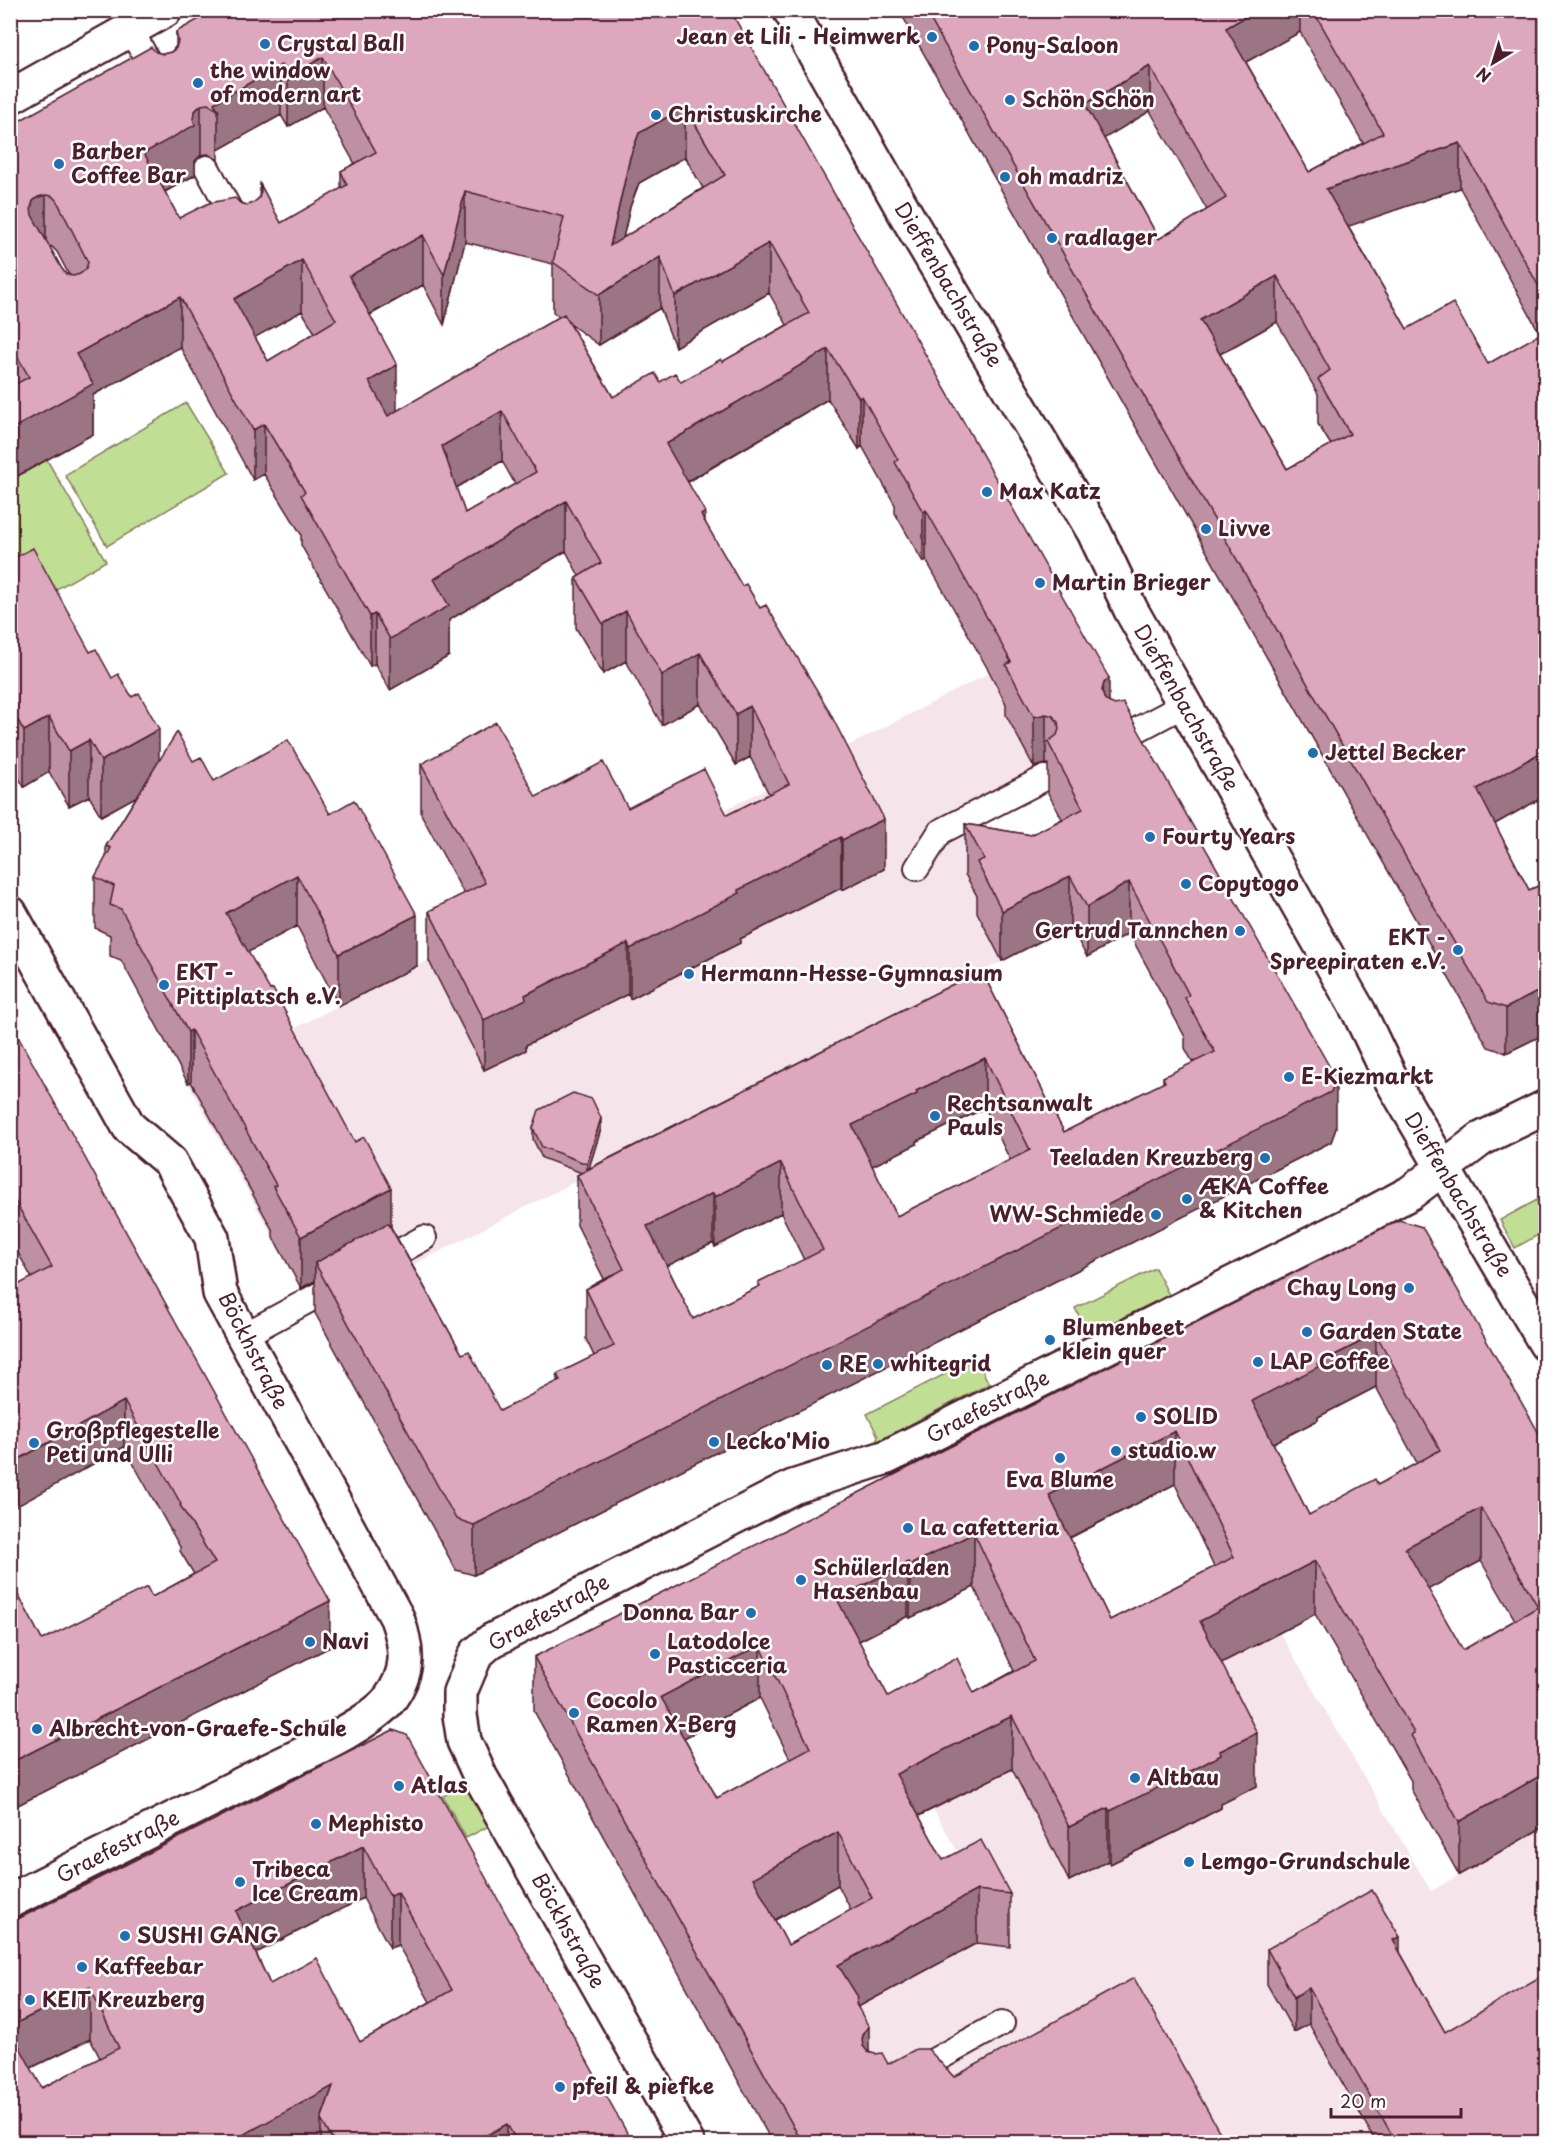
<svg xmlns="http://www.w3.org/2000/svg" width="1556" height="2153" viewBox="0 0 1556 2153" font-family="'Playpen Sans',sans-serif">
<style>
.built{fill:#f5e5eb}
.green{fill:#c1de95;stroke:#867e60;stroke-width:1.5}
.lines{fill:none;stroke-linecap:round;stroke-linejoin:round}
.service-casing{stroke:#4a1f2b;stroke-width:28}
.minor-casing{stroke:#4a1f2b;stroke-width:38}
.service{stroke:#fff;stroke-width:24}
.minor{stroke:#fff;stroke-width:33}
.wall{fill:#be90a3;stroke:#4a1f2b;stroke-width:1.5;fill-rule:evenodd}
.shaded-wall{fill:#9b7584;stroke:#4a1f2b;stroke-width:1.5}
.building{fill:#dda7bd;stroke:#4a1f2b;stroke-width:1.5;fill-rule:evenodd}
.poi-dot{fill:#1f6fb2;stroke:#fff;stroke-width:2}
.labels{text-anchor:middle;stroke-width:5;stroke-linejoin:round;paint-order:stroke}
.poi-label{font-size:21px;font-weight:bold;fill:#4a1f2b;stroke:#fff;text-anchor:start}
.street-label{font-size:21px;fill:#4a1f2b;stroke:#fff}
</style>
<rect width="100%" height="100%" fill="#fff"/>
<filter id="ink" filterUnits="userSpaceOnUse"><feTurbulence type="fractalNoise" baseFrequency=".0167" numOctaves="2"/><feDisplacementMap in="SourceGraphic" scale="12" xChannelSelector="R" yChannelSelector="G"/><feConvolveMatrix kernelMatrix="1 2 1 2 8 2 1 2 1" color-interpolation-filters="sRGB"/></filter>
<g filter="url(#ink)">
<g class="built">
<polygon points="1057,638 1122,752 976,826 1036,944 390,1277 317,1317 188,1083 416,966 475,939"/>
<polygon points="1280,1633 1431,1891 1545,1826 1545,2142 772,2142 788,1998 981,1892 933,1809"/>
</g>
<g class="green">
<polygon points="186,403 229,473 107,546 65,475"/>
<polygon points="47,460 106,561 11,615 11,480"/>
<polygon points="1537,1200 1545,1216 1545,1231 1515,1248 1500,1220"/>
<polygon points="1155,1268 1169,1295 1083,1337 1087,1332 1075,1308"/>
<polygon points="976,1358 989,1384 876,1442 878,1436 867,1414"/>
<polygon points="469,1783 493,1824 466,1838 443,1796"/>
</g>
<g class="lines">
<defs>
<g id="service">
<polyline points="131,30 158,80"/>
<polyline points="207,168 240,229"/>
<polyline points="1116,741 1184,705"/>
<polyline points="917,868 940,832 1045,778"/>
<polyline points="375,1265 424,1238"/>
<polyline points="243,1336 344,1281"/>
<polyline points="910,2074 1002,2023"/>
</g>
<g id="minor">
<polyline points="790,10 908,218 1094,532 1131,610 1359,1012 1392,1081 1546,1344"/>
<polyline points="10,97 165,10"/>
<path d="M10,913L129,1127L170,1162L212,1238L220,1293L397,1618C408,1649 410,1672 389,1700C368,1726 300,1755 268,1771C182,1815 96,1858 10,1901"/>
<polyline points="687,2142 480,1776 464,1741 460,1715 460,1692 476,1654 491,1641 793,1487 887,1457 1365,1217 1410,1193 1481,1139 1546,1107"/>
</g>
</defs>
<use href="#service" class="service-casing"/>
<use href="#minor" class="minor-casing"/>
<use href="#service" class="service"/>
<use href="#minor" class="minor"/>
</g>
<g class="wall">
<path d="M730,10L1109,703L1336,1128L1331,1142L474,1575L456,1570L315,1313V1281L301,1288L273,1237V1231L191,1082L188,1083L121,960L110,956V935L95,928V877L106,857V846L137,796L101,816L89,796L69,806L49,772L24,787L10,762V560L90,652L159,760L193,761L214,781L330,814L417,966L339,1006L297,926L248,952L391,1227L462,1354L500,1411L557,1382V1374L594,1356L586,1339V1289L604,1279L577,1225V1175L582,1173L542,1158L533,1139V1128L601,1129L588,1169L981,970L1064,1132L1163,1083V1077L1193,1063L1185,1048V1037L1129,933L1087,957L1070,926L1002,961L977,912V896L965,874V824L1031,835L1062,819L1048,793V764H1046L1034,767L1006,715V704L990,673L926,560L923,562L895,513V505L862,446L859,449L828,399L688,482L705,522L884,869L842,890L841,888L740,939V943L630,999L628,994L526,1045V1050L484,1070L429,961V911L464,894L421,814V764L536,797L628,808L727,815L769,794L750,757L736,765L700,704L662,725L626,661L603,674L576,628V578L579,576L566,551L449,620V656L390,690L375,664L370,666L301,545V534L264,474L253,480L180,347L93,395V434L10,480V126L156,52L163,54L171,52L176,46V32ZM323,107L355,164L341,171V189L281,223L260,184L259,198L253,203L247,205L240,203L179,218L165,192L195,175V161L201,155L208,154L218,160V150L281,115L288,127ZM685,157L703,188L623,238L630,207L639,183ZM465,242L553,264V312L559,317L397,411L370,315L423,285L444,325ZM49,246L52,247L57,252L69,275L66,274L62,269ZM769,293L787,325L722,362L681,382H660L613,397L570,324L599,345L660,308L675,347ZM302,311L315,333L268,361L255,337ZM502,461L515,484L465,513L456,488ZM985,1108L1010,1160L897,1216L872,1166L917,1144V1141ZM781,1213L804,1260L758,1282V1287L693,1319L667,1266L713,1243L715,1247Z"/>
<path d="M899,10H1545V796L1495,824L1529,890L1545,883V1034L1506,1053L1488,1047ZM1300,32L1363,143L1309,172L1246,62ZM1150,111L1207,210L1159,239L1104,138ZM1460,188L1537,328L1542,333L1488,364L1407,329L1348,226ZM1277,322L1318,394V424L1331,445L1287,469L1220,354Z"/>
<polygon points="10,1022 330,1647 10,1809 10,1579 42,1640 152,1597 194,1574 180,1551 180,1547 124,1447 10,1238"/>
<path d="M1399,1220L1545,1444V1826L1459,1875L1411,1789V1781L1315,1614L1221,1663L1257,1786L1221,1804V1808L1178,1831L1110,1864L1108,1861L1069,1881L1012,1769L919,1816L943,1860L1010,1894V1947L977,1943L858,2007L869,2052L888,2064L954,2077L1225,2142H772L534,1711V1657ZM1376,1387L1417,1463L1378,1485L1309,1515L1273,1443L1318,1420V1417ZM1175,1484L1214,1567L1110,1620L1070,1538ZM1481,1561L1515,1620L1463,1650L1428,1589ZM974,1587L1014,1671L974,1693L888,1696L859,1641L908,1616L910,1618ZM760,1698L790,1759L717,1798L684,1738ZM838,1885L851,1910L788,1945L775,1920Z"/>
<path d="M393,1730L632,2142H10V1923ZM363,1898L390,1948L398,1945L430,2002L360,2042L270,1984L256,1953ZM90,2039L100,2058L42,2088L31,2068Z"/>
<polygon points="1267,1949 1400,1952 1445,2032 1545,2142 1376,2142 1309,2024 1294,2032 1267,1984"/>
</g>
<g class="shaded-wall">
<polygon points="1257,10 1300,10 1300,32 1226,73 1226,28"/>
<polygon points="323,57 323,107 288,127 288,77"/>
<polygon points="281,65 281,115 218,150 218,110 214,103"/>
<polygon points="1150,66 1150,111 1085,150 1085,104"/>
<polygon points="201,105 201,155 195,161 195,175 144,203 144,153 193,118 195,111"/>
<polygon points="685,107 685,157 639,183 630,207 612,287 660,257 660,308 599,345 599,295 630,157 639,133"/>
<polygon points="1460,143 1460,188 1326,234 1326,189"/>
<polygon points="465,191 465,242 444,325 444,275"/>
<polygon points="46,195 46,245 31,258 31,208 33,201 38,197"/>
<polygon points="423,235 423,285 349,326 349,276"/>
<polygon points="769,243 769,293 675,347 675,296"/>
<polygon points="302,260 302,311 234,349 234,299"/>
<polygon points="1277,276 1277,322 1200,365 1200,320"/>
<polygon points="180,297 180,347 93,395 93,434 10,480 10,430 76,354"/>
<polygon points="828,349 828,399 666,494 666,444"/>
<polygon points="397,365 397,415 369,431 369,381"/>
<polygon points="862,396 862,446 859,449 859,398"/>
<polygon points="502,411 502,461 442,496 442,446"/>
<polygon points="264,424 264,474 253,480 253,430"/>
<polygon points="566,501 566,551 449,620 449,656 390,690 390,639 434,579"/>
<polygon points="926,510 926,560 923,562 923,512"/>
<polygon points="705,512 705,563 701,515"/>
<polygon points="626,611 626,661 603,674 603,624"/>
<polygon points="375,614 375,664 370,666 370,616"/>
<polygon points="700,653 700,704 662,725 662,675"/>
<polygon points="1109,678 1109,729 1102,690 1104,683"/>
<polygon points="750,706 750,757 736,765 736,714"/>
<polygon points="1046,714 1046,764 1034,767 1034,717"/>
<polygon points="49,717 49,772 24,787 24,731"/>
<polygon points="159,729 159,784 101,816 101,761"/>
<polygon points="89,740 89,796 69,806 69,751"/>
<polygon points="1545,750 1545,796 1477,834 1477,789"/>
<polygon points="884,819 884,869 842,890 842,840"/>
<polygon points="841,837 841,888 740,939 740,943 630,999 630,949 738,890"/>
<polygon points="297,875 297,926 226,964 226,913"/>
<polygon points="1070,876 1070,926 1002,961 1002,911"/>
<polygon points="1129,882 1129,933 1087,957 1087,907"/>
<polygon points="417,915 417,966 339,1006 339,954"/>
<polygon points="628,943 628,994 526,1045 526,1050 484,1070 484,1020 525,995"/>
<polygon points="1545,988 1545,1034 1506,1053 1506,1008"/>
<polygon points="191,1030 191,1082 188,1083 188,1032"/>
<polygon points="985,1058 985,1108 917,1141 917,1144 852,1176 852,1125 916,1091"/>
<polygon points="1336,1078 1336,1128 1331,1142 474,1575 474,1525"/>
<polygon points="601,1118 601,1129 587,1175 587,1164"/>
<polygon points="781,1163 781,1213 715,1247 715,1197"/>
<polygon points="391,1188 391,1239 315,1263 315,1281 301,1288 301,1237"/>
<polygon points="713,1193 713,1243 647,1276 647,1226"/>
<polygon points="1376,1334 1376,1387 1318,1417 1318,1420 1252,1454 1252,1401 1317,1364"/>
<polygon points="124,1401 124,1447 10,1510 10,1464"/>
<polygon points="1175,1431 1175,1484 1049,1548 1049,1495"/>
<polygon points="1481,1508 1481,1561 1405,1602 1405,1548"/>
<polygon points="974,1533 974,1587 910,1618 910,1565"/>
<polygon points="1315,1561 1315,1614 1200,1674 1200,1621"/>
<polygon points="908,1562 908,1616 837,1652 837,1599"/>
<polygon points="330,1601 330,1647 10,1809 10,1763"/>
<polygon points="760,1645 760,1698 661,1750 661,1697"/>
<polygon points="1012,1716 1012,1769 896,1827 896,1774"/>
<polygon points="1257,1733 1257,1786 1221,1804 1221,1808 1178,1831 1110,1864 1110,1811 1220,1751"/>
<polygon points="1545,1773 1545,1826 1459,1875 1459,1822"/>
<polygon points="1108,1808 1108,1861 1069,1881 1069,1827"/>
<polygon points="838,1832 838,1885 753,1932 753,1878"/>
<polygon points="363,1846 363,1898 236,1963 236,1911"/>
<polygon points="977,1890 977,1943 858,2007 838,1965"/>
<polygon points="398,1893 398,1945 390,1948 390,1896"/>
<polygon points="1400,1937 1400,1972 1393,1940"/>
<polygon points="90,1987 90,2039 10,2078 10,2026"/>
<polygon points="1309,1988 1309,2024 1294,2032 1294,1997"/>
<polygon points="869,2027 869,2081 862,2039 864,2032"/>
<polygon points="333,2086 321,2120 321,2142 230,2142"/>
<polygon points="507,2124 507,2142 474,2142"/>
</g>
<g class="building">
<path d="M215,10H730L1109,678L1104,683L1102,690L1104,698L1108,702L1115,705L1123,703L1336,1078L1331,1092L474,1525L456,1519L315,1263L388,1223L462,1354L469,1351L500,1411L560,1380L557,1374L614,1346L586,1289L624,1269L577,1175L981,970L1064,1132L1165,1082L1163,1077L1215,1052L1185,998L1189,995L1129,882L1087,907L1070,876L1002,911L977,862L984,859L965,824L1031,835L1083,809L1048,742L1057,735L1059,729L1058,722L1053,716L1046,714L1034,717L1006,665L1011,662L990,623L926,510L923,512L895,462L898,460L862,396L859,398L828,349L666,444L705,512L701,515L742,586L746,584L760,608L766,605L827,707L884,819L842,840L841,837L738,890L740,893L630,949L628,943L525,995L526,999L484,1020L429,911L485,883L421,764L496,722L536,797L603,762L628,808L704,769L727,815L789,784L750,706L736,714L700,653L662,675L626,611L603,624L576,578L601,563L566,501L434,579L449,606L390,639L375,614L370,616L301,495L305,492L264,424L253,430L180,297L76,354L93,384L10,430V387L29,377L10,343V126L151,47L156,52L163,54L171,52L176,48L178,41L176,32ZM323,57L376,152L341,171L347,185L281,223L260,184L261,191L259,198L253,203L247,205L240,203L235,198L209,203L179,218L144,153L195,125L193,118L195,111L201,105L208,104L218,110L214,103L281,65L288,77ZM685,107L725,175L610,246L630,157L639,133ZM465,191L564,217L553,262L599,295L660,257L675,296L769,243L809,313L722,362L721,359L681,382L675,373L660,382L655,373L613,397L564,314L388,416L369,381L397,365L349,276L423,235L444,275ZM46,195L52,196L57,201L88,262L86,269L80,274L73,276L66,274L62,269L32,215L31,208L33,201L38,197ZM302,260L336,320L268,361L234,299ZM502,411L536,472L465,513L442,446ZM985,1058L1030,1150L897,1216L852,1125L917,1094L916,1091ZM781,1163L823,1250L758,1282L760,1286L693,1319L647,1226L713,1193L715,1197Z"/>
<path d="M925,10H1257L1226,28L1309,172L1383,133L1313,10H1545V292L1537,283L1460,143L1326,189L1407,329L1453,303L1488,364L1545,331V750L1477,789L1529,890L1545,883V988L1506,1008L1488,1002ZM1150,66L1226,198L1159,239L1085,104ZM1277,276L1330,370L1318,379L1350,434L1287,469L1200,320Z"/>
<polygon points="33,548 90,652 96,649 112,678 118,674 132,697 139,693 159,729 101,761 89,740 69,751 49,717 24,731 10,707 10,560"/>
<polygon points="177,732 193,761 201,757 214,781 288,740 330,814 354,800 417,915 339,954 297,875 226,913 270,990 273,989 355,1142 364,1137 391,1188 301,1237 273,1186 276,1185 191,1030 188,1032 121,909 110,905 114,886 95,877 111,848 106,846"/>
<polygon points="10,1022 330,1601 10,1763 10,1579 42,1640 147,1587 152,1597 215,1563 180,1505 181,1504 124,1401 10,1464 10,1289 52,1267 10,1192"/>
<polygon points="573,1093 592,1099 601,1118 587,1164 542,1147 533,1128 539,1110"/>
<path d="M1399,1220L1422,1227L1545,1444V1773L1459,1822L1411,1735L1414,1733L1315,1561L1200,1621L1257,1733L1220,1751L1221,1755L1178,1778L1110,1811L1108,1808L1069,1827L1012,1716L896,1774L943,1860L981,1840L1010,1894L977,1890L838,1965L858,1997L856,2004L869,2027L864,2032L862,2039L863,2046L868,2052L875,2054L882,2053L888,2064L916,2049H928L954,2077L1134,1978L1225,2142H802L534,1657ZM1376,1334L1440,1450L1378,1485L1375,1479L1309,1515L1252,1401L1318,1367L1317,1364ZM1175,1431L1234,1557L1110,1620L1049,1495ZM1481,1508L1538,1607L1463,1650L1405,1548ZM974,1533L1035,1661L974,1693L957,1658L888,1696L837,1599L908,1562L910,1565ZM760,1645L810,1748L717,1798L661,1697ZM838,1832L872,1898L788,1945L753,1878Z"/>
<path d="M393,1730L407,1735L632,2142H517L507,2124L474,2142H334L321,2120L333,2086L230,2142H10V2029L42,2088L119,2048L90,1987L10,2026V1923ZM363,1846L390,1896L398,1893L452,1990L360,2042L317,1958L270,1984L236,1911Z"/>
<polygon points="1372,1890 1400,1937 1393,1940 1445,2032 1545,1974 1545,2142 1396,2142 1309,1988 1294,1997 1267,1949"/>
</g>
</g>
<g class="poi-dot">
<circle cx="932" cy="37" r="6"/>
<circle cx="265" cy="44" r="6"/>
<circle cx="974" cy="46" r="6"/>
<circle cx="198" cy="83" r="6"/>
<circle cx="1010" cy="100" r="6"/>
<circle cx="656" cy="115" r="6"/>
<circle cx="59" cy="164" r="6"/>
<circle cx="1005" cy="177" r="6"/>
<circle cx="1052" cy="238" r="6"/>
<circle cx="987" cy="492" r="6"/>
<circle cx="1206" cy="529" r="6"/>
<circle cx="1040" cy="583" r="6"/>
<circle cx="1313" cy="753" r="6"/>
<circle cx="1150" cy="837" r="6"/>
<circle cx="1186" cy="884" r="6"/>
<circle cx="1240" cy="931" r="6"/>
<circle cx="1458" cy="950" r="6"/>
<circle cx="689" cy="974" r="6"/>
<circle cx="164" cy="985" r="6"/>
<circle cx="1289" cy="1077" r="6"/>
<circle cx="935" cy="1116" r="6"/>
<circle cx="1265" cy="1158" r="6"/>
<circle cx="1187" cy="1199" r="6"/>
<circle cx="1156" cy="1215" r="6"/>
<circle cx="1409" cy="1288" r="6"/>
<circle cx="1307" cy="1332" r="6"/>
<circle cx="1050" cy="1340" r="6"/>
<circle cx="1258" cy="1362" r="6"/>
<circle cx="878" cy="1364" r="6"/>
<circle cx="827" cy="1365" r="6"/>
<circle cx="1141" cy="1417" r="6"/>
<circle cx="714" cy="1442" r="6"/>
<circle cx="34" cy="1443" r="6"/>
<circle cx="1116" cy="1451" r="6"/>
<circle cx="1060" cy="1458" r="6"/>
<circle cx="908" cy="1528" r="6"/>
<circle cx="801" cy="1580" r="6"/>
<circle cx="751" cy="1613" r="6"/>
<circle cx="310" cy="1642" r="6"/>
<circle cx="655" cy="1654" r="6"/>
<circle cx="574" cy="1713" r="6"/>
<circle cx="37" cy="1729" r="6"/>
<circle cx="1135" cy="1778" r="6"/>
<circle cx="399" cy="1786" r="6"/>
<circle cx="316" cy="1824" r="6"/>
<circle cx="1189" cy="1862" r="6"/>
<circle cx="240" cy="1882" r="6"/>
<circle cx="125" cy="1936" r="6"/>
<circle cx="82" cy="1967" r="6"/>
<circle cx="30" cy="2000" r="6"/>
<circle cx="560" cy="2087" r="6"/>
</g>
<g class="labels">
<g class="poi-label">
<text x="920" y="44" text-anchor="end">Jean et Lili - Heimwerk</text>
<text x="277" y="51">Crystal Ball</text>
<text x="986" y="53">Pony-Saloon</text>
<text x="210" y="78">the window<tspan x="210" dy="24">of modern art</tspan></text>
<text x="1022" y="107">Schön Schön</text>
<text x="668" y="122">Christuskirche</text>
<text x="71" y="159">Barber<tspan x="71" dy="24">Coffee Bar</tspan></text>
<text x="1017" y="184">oh madriz</text>
<text x="1064" y="245">radlager</text>
<text x="999" y="499">Max Katz</text>
<text x="1218" y="536">Livve</text>
<text x="1052" y="590">Martin Brieger</text>
<text x="1325" y="760">Jettel Becker</text>
<text x="1162" y="844">Fourty Years</text>
<text x="1198" y="891">Copytogo</text>
<text x="1228" y="938" text-anchor="end">Gertrud Tannchen</text>
<text x="1446" y="945" text-anchor="end">EKT -<tspan x="1446" dy="24">Spreepiraten e.V.</tspan></text>
<text x="176" y="980">EKT -<tspan x="176" dy="24">Pittiplatsch e.V.</tspan></text>
<text x="701" y="981">Hermann-Hesse-Gymnasium</text>
<text x="1301" y="1084">E-Kiezmarkt</text>
<text x="947" y="1111">Rechtsanwalt<tspan x="947" dy="24">Pauls</tspan></text>
<text x="1253" y="1165" text-anchor="end">Teeladen Kreuzberg</text>
<text x="1199" y="1194">ÆKA Coffee<tspan x="1199" dy="24">&amp; Kitchen</tspan></text>
<text x="1144" y="1222" text-anchor="end">WW-Schmiede</text>
<text x="1397" y="1295" text-anchor="end">Chay Long</text>
<text x="1062" y="1335">Blumenbeet<tspan x="1062" dy="24">klein quer</tspan></text>
<text x="1319" y="1339">Garden State</text>
<text x="1270" y="1369">LAP Coffee</text>
<text x="890" y="1371">whitegrid</text>
<text x="839" y="1372">RE</text>
<text x="1153" y="1424">SOLID</text>
<text x="46" y="1438">Großpflegestelle<tspan x="46" dy="24">Peti und Ulli</tspan></text>
<text x="726" y="1449">Lecko'Mio</text>
<text x="1128" y="1458">studio.w</text>
<text x="1060" y="1487" text-anchor="middle">Eva Blume</text>
<text x="920" y="1535">La cafetteria</text>
<text x="813" y="1575">Schülerladen<tspan x="813" dy="24">Hasenbau</tspan></text>
<text x="739" y="1620" text-anchor="end">Donna Bar</text>
<text x="322" y="1649">Navi</text>
<text x="667" y="1649">Latodolce<tspan x="667" dy="24">Pasticceria</tspan></text>
<text x="586" y="1708">Cocolo<tspan x="586" dy="24">Ramen X-Berg</tspan></text>
<text x="49" y="1736">Albrecht-von-Graefe-Schule</text>
<text x="1147" y="1785">Altbau</text>
<text x="411" y="1793">Atlas</text>
<text x="328" y="1831">Mephisto</text>
<text x="1201" y="1869">Lemgo-Grundschule</text>
<text x="252" y="1877">Tribeca<tspan x="252" dy="24">Ice Cream</tspan></text>
<text x="137" y="1943">SUSHI GANG</text>
<text x="94" y="1974">Kaffeebar</text>
<text x="42" y="2007">KEIT Kreuzberg</text>
<text x="572" y="2094">pfeil &amp; piefke</text>
</g>
<g class="street-label">
<text transform="translate(948 285) rotate(59)" y="7">Dieffenbachstraße</text>
<text transform="translate(1186 708) rotate(60)" y="7">Dieffenbachstraße</text>
<text transform="translate(1458 1195) rotate(59)" y="7">Dieffenbachstraße</text>
<text transform="translate(253 1351) rotate(63)" y="7">Böckhstraße</text>
<text transform="translate(988 1407) rotate(-27)" y="7">Graefestraße</text>
<text transform="translate(549 1613) rotate(-29)" y="7">Graefestraße</text>
<text transform="translate(118 1847) rotate(-27)" y="7">Graefestraße</text>
<text transform="translate(568 1931) rotate(61)" y="7">Böckhstraße</text>
</g>
</g>
<rect width="1556" height="2153" fill="none" stroke="#fff" stroke-width="36"/>
<rect x="18" y="18" width="1520" height="2117" fill="none" stroke="#4a1f2b" stroke-width="2" filter="url(#ink)"/>
<g transform="translate(1493 63) rotate(218)" stroke="#ffffff" stroke-width="4.5" paint-order="stroke">
<path d="M0-4.5L10 22L0 15L-10 22Z" fill="#4a1f2b"/>
<text y="-9" font-size="16" font-weight="bold" text-anchor="middle" fill="#4a1f2b">N</text>
</g>
<path d="M1331 2108v9h130v-9" fill="none" stroke="#4a1f2b" stroke-width="3"/>
<text x="1340" y="2108" font-size="18" fill="#4a1f2b" stroke="#ffffff" stroke-width="4.5" paint-order="stroke">20 m</text>
</svg>
